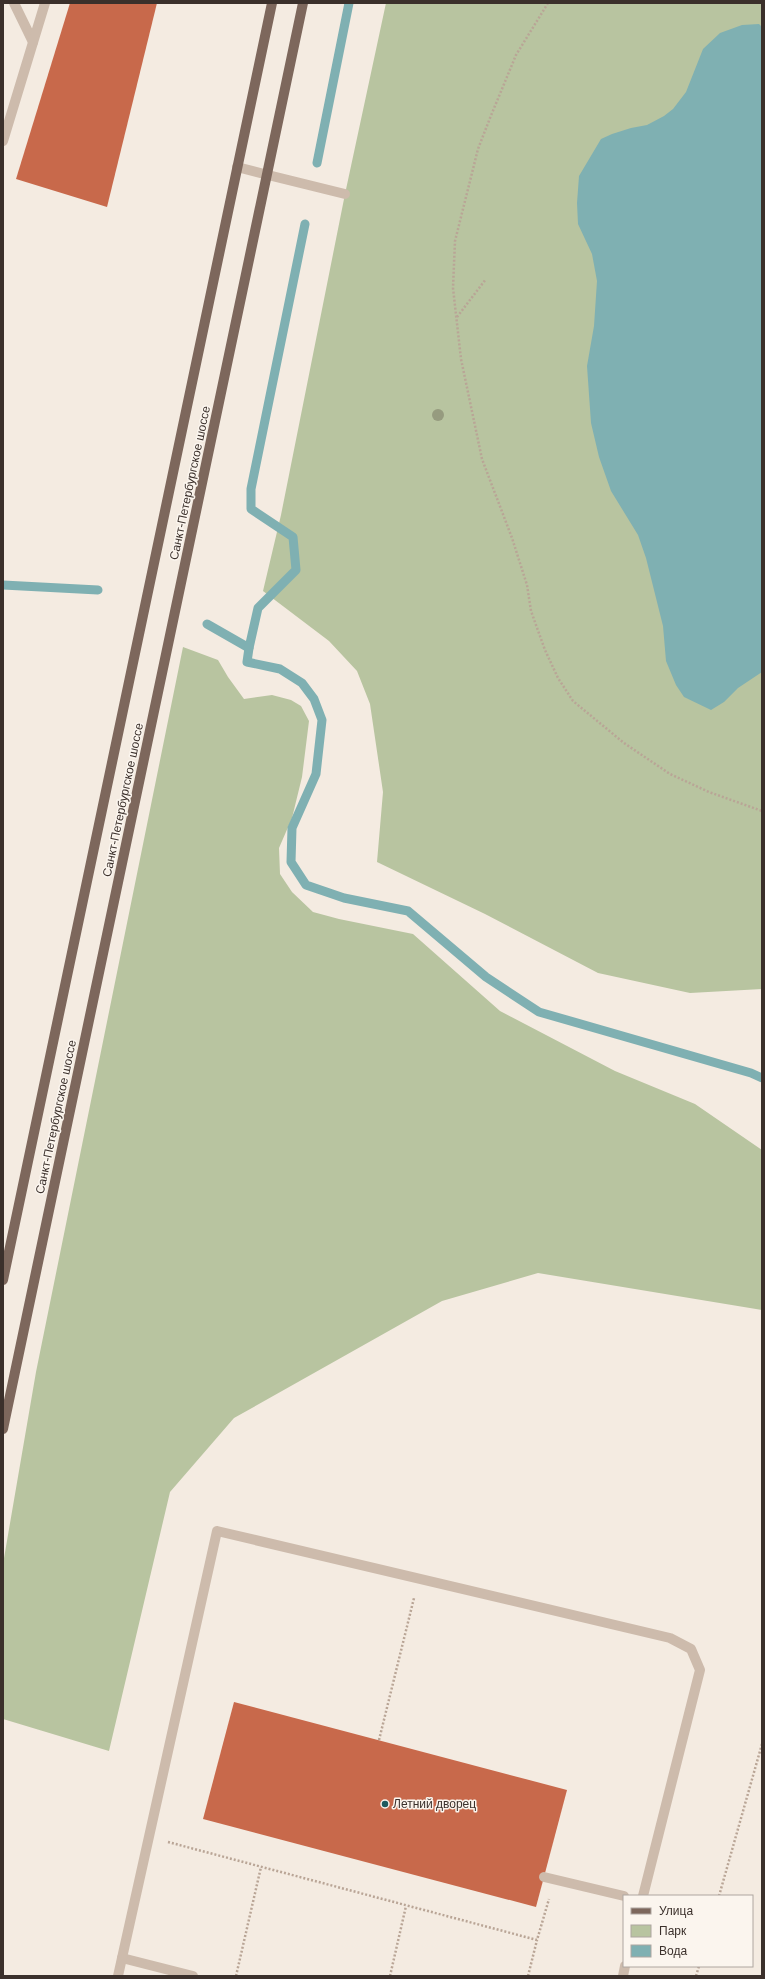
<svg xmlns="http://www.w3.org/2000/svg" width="765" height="1979" viewBox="0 0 765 1979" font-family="Arial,sans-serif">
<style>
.green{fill:#b8c4a0}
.water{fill:#7fb0b2}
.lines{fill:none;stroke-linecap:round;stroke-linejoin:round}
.stream{stroke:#7fb0b2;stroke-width:9}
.building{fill:#c8694b}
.path{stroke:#b9a596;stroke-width:2.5;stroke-dasharray:2 2;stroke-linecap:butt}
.lane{stroke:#cdbbac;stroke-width:10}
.street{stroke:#cdbbac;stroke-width:10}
.primary{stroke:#7d675c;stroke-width:10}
.tree{fill:#969b7f}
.poi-dot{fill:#1f5a5e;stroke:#fbf5ee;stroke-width:1.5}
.labels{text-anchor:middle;stroke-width:3;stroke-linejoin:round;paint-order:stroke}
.street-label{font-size:12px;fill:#3b302b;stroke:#fbf5ee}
.poi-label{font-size:12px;fill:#3b302b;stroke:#fbf5ee;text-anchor:start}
</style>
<rect width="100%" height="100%" fill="#f4ebe1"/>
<g class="green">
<polygon points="386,3 762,3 762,989 690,993 598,973 485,914 377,862 383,792 370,704 357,671 329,641 263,591 281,515 345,194"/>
<polygon points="183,647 218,660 228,677 244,699 272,695 291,700 301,706 309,721 302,777 292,818 279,848 280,874 292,892 313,912 339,919 413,934 500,1011 615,1071 695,1104 762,1150 762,1310 538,1273 442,1301 234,1418 170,1492 109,1751 3,1719 3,1564 36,1372"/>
</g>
<polygon class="water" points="759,24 762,27 762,672 738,688 724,702 711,710 684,697 676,685 666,661 663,626 646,558 638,535 611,491 599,457 591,423 587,366 594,326 597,281 592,254 578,224 577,203 579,176 601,139 612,134 631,128 647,125 664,116 673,109 686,92 703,49 720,33 742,25"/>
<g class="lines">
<g class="stream">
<polyline points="317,163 349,3"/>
<polyline points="3,585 98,590"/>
<polyline points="207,624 249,648 247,662 280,669 302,683 314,699 322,720 316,774 292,828 291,862 306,885 344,898 408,911 486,977 539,1012 751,1073 762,1078"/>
<polyline points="249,648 258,608 296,570 293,537 251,509 251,489 305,224"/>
</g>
</g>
<g class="building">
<polygon points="70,3 157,3 107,207 16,179"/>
<polygon points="234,1702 567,1790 536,1907 203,1819"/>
</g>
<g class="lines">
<g class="path">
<polyline points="548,3 516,55 490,118 478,149 455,241 453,288 461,359 482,459 512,538 527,585 531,611 545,650 558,678 573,701 624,743 670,774 709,792 762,811"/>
<polyline points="457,317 486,279"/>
<polyline points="379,1740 414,1598"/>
<polyline points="168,1842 537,1940 549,1899"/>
<polyline points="719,1896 762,1744"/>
<polyline points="236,1976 261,1867"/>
<polyline points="390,1976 406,1906"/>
<polyline points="528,1976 537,1940"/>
<polyline points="696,1976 699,1966"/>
</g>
<g class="lane">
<polyline points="14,3 33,42"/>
<polyline points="3,141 45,3"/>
<polyline points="268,175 345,194"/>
<polyline points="544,1877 624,1896"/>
<polyline points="122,1958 193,1976"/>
<polyline points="118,1976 217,1531 670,1638 691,1649 700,1670 643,1896"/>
<polyline points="623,1976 625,1966"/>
</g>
<polyline class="street" points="237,167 268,175"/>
<g class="primary">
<polyline points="3,1280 272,3"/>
<polyline points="3,1429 303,3"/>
</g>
</g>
<circle class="tree" cx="438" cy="415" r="6"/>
<circle class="poi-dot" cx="385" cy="1804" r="4"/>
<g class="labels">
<g class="street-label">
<text transform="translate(190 483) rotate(-78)" y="4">Санкт-Петербургское шоссе</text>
<text transform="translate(123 800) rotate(-78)" y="4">Санкт-Петербургское шоссе</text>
<text transform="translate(56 1117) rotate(-78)" y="4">Санкт-Петербургское шоссе</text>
</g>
<g class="poi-label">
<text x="393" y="1808">Летний дворец</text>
</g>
</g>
<rect width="765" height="1979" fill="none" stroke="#3b302b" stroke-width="8"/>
<rect x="623" y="1895" width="130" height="72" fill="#fbf5ee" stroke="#aea6a0"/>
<rect x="631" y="1908" width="20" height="6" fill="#7d675c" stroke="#aea6a0"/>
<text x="659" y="1915" font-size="12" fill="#3b302b">Улица</text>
<rect x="631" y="1925" width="20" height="12" fill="#b8c4a0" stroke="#aea6a0"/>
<text x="659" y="1935" font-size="12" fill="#3b302b">Парк</text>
<rect x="631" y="1945" width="20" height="12" fill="#7fb0b2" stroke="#aea6a0"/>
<text x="659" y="1955" font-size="12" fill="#3b302b">Вода</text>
</svg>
